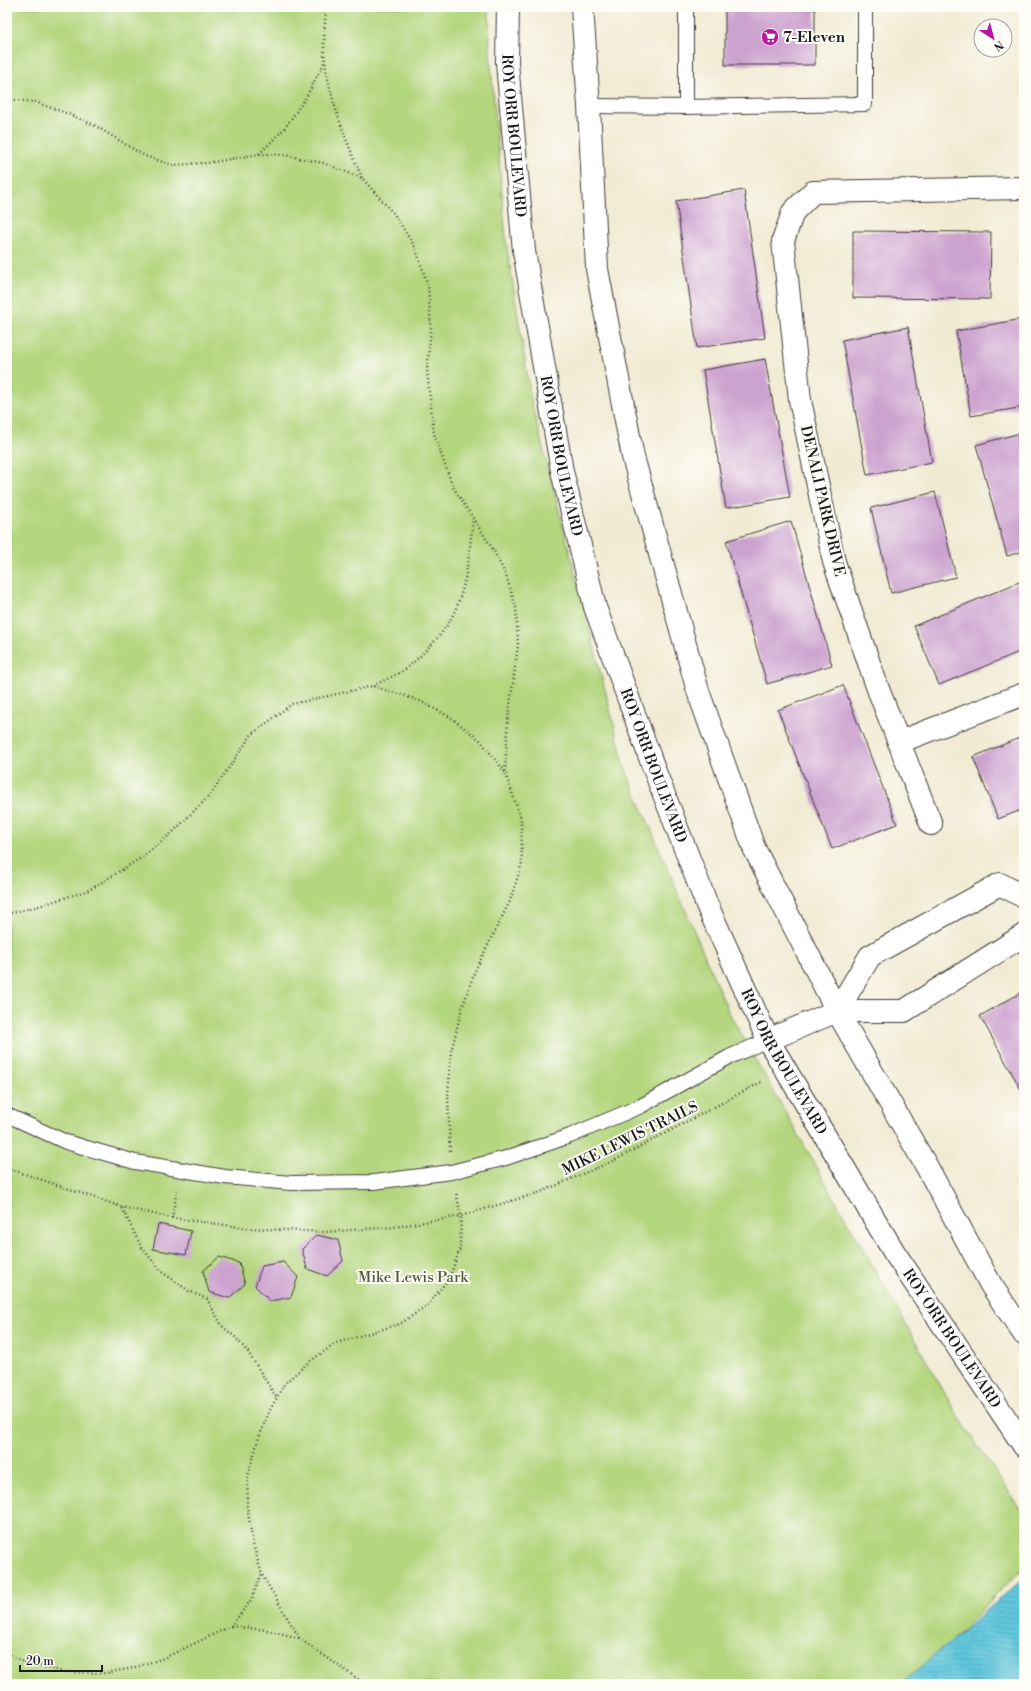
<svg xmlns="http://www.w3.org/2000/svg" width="1031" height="1691" viewBox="0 0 1031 1691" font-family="'Libre Bodoni',serif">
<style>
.green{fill:#b4d67e;stroke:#68794d}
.water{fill:url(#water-rules);stroke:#3e727c}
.building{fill:#cca2cf}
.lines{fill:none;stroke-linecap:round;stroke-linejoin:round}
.lane-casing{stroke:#3c3b37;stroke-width:16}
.street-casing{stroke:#3c3b37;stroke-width:24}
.secondary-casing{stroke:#3c3b37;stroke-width:24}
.path{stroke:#3c3b37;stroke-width:2.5;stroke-dasharray:1 3;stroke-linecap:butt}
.lane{stroke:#fff;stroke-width:14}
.street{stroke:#fff;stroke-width:22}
.secondary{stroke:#fff;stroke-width:22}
.labels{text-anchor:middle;stroke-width:4;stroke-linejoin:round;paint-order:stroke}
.poi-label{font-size:15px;font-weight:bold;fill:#1c1c1c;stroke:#fdfcf7;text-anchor:start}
.street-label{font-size:15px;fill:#1c1c1c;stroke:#fdfcf7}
.park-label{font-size:15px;fill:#515d3e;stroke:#fdfcf7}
</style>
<defs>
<pattern id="water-rules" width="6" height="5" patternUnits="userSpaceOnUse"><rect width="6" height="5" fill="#60c7dd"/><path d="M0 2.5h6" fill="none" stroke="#53aabd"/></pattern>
</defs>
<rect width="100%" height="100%" fill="#fdfcf7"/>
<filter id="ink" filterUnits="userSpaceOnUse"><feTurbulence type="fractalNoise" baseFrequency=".025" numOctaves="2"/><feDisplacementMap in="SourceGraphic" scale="8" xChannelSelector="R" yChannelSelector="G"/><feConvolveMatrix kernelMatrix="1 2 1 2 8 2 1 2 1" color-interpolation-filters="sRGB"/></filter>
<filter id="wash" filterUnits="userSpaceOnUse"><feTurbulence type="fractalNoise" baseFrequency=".012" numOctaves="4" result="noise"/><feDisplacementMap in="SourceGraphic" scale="16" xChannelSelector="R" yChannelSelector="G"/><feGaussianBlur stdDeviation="0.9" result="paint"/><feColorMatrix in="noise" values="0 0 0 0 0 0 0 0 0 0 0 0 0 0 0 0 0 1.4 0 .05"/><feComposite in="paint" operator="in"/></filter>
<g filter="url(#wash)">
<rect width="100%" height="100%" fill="#f1ebd3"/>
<polygon class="green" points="7,7 489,7 490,55 506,240 532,405 625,768 728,1011 955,1411 1024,1515 1024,1566 910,1684 7,1684"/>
<polygon class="water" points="1024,1578 1024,1684 901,1684"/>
<g id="blocks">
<g class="building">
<polygon points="815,9 815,65 725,65 725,10"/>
<polygon points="744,190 765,338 697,348 676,201"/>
<polygon points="853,231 991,232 990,299 853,298"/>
<polygon points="1022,319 1024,333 1024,407 971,416 956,331"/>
<polygon points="908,327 932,462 867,475 842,340"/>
<polygon points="765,359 790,497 726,508 703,370"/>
<polygon points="1024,432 1024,551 1007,556 976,445"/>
<polygon points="935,492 956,577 891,593 871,508"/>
<polygon points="791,521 832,665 767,684 726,541"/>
<polygon points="1024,580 1024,650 939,685 914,626"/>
<polygon points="843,685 897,824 832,849 778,710"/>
<polygon points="1024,736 1024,809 998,819 973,757"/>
<polygon points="1024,991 1024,1095 980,1016"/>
<polygon points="158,1224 191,1231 186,1255 153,1249"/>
<polygon points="317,1235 338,1240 343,1261 327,1276 307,1269 302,1249"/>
<polygon points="219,1257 239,1263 245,1284 229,1298 209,1292 203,1271"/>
<polygon points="283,1262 298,1277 291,1297 270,1301 255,1286 262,1266"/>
</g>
</g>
</g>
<g filter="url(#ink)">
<use href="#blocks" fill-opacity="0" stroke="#3c3b37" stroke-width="1"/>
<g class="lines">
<defs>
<g id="lane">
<polyline points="589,106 686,107 865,104 865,7"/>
<polyline points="686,107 686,7"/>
<polyline points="7,1115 66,1142 135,1162 225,1177 291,1183 374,1182 451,1172 506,1158 570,1136 641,1106 729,1057 768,1040"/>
</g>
<g id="street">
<polyline points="899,742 1024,694"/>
<polyline points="931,824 878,689 834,562 800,400 783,241 793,212 813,192 1024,188"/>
<polyline points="837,1011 870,956 1000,884 1024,897"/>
<polyline points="768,1040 837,1011 904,1011 1024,935"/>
</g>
<g id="secondary">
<path id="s1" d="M508,7L507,63L524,251L562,471L595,607L656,774L707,905L768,1040L894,1252L1024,1446"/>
<polyline points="582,7 589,106 597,269 633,457 698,691 754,848 837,1011 927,1167 991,1285 1024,1334"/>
</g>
</defs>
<use href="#lane" class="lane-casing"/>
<use href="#street" class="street-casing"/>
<use href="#secondary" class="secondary-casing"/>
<g class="path">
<path d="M326,7C325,25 323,44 325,62C331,103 346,140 362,178"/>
<polyline points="7,99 35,102 66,113 94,125 145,156 172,165 208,163 259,154 285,155 323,163 362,178 394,214 415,247 428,285 431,327 427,371 434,434 453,487 494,551 507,578 516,608 518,645 508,720 505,772 521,819 522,863 510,901 475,971 462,1008 451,1052 448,1096 450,1152"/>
<polyline points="259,154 284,129 305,99 325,61"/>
<path d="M373,686C384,680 398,675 408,667C421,656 439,638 448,624C467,593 469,554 473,519"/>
<polyline points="7,914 39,906 89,890 141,858 173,832 210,795 252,734 292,704 373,686 418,700 450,717 480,740 505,772"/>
<polyline points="7,1168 122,1207 172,1218 247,1228 324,1232 394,1227 461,1216 541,1192 615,1160 763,1081"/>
<polyline points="122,1208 142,1248 162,1272 189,1291 207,1299 222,1326 235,1337 248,1352 276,1397"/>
<polyline points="172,1218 177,1190"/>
<polyline points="231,1626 267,1630 299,1638"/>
<polyline points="7,1653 21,1661 64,1672 106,1673 133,1668 164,1658 231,1626 251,1600 261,1575"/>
<polyline points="365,1684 300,1639 262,1575 253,1544 247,1506 248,1476 258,1440 269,1412 285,1383 309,1362 336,1343 400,1324 428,1305 450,1277 460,1248 461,1216 456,1192"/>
</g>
<use href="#lane" class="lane"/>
<use href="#street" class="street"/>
<use href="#secondary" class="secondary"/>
</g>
</g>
<defs>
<symbol id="supermarket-disc" viewBox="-11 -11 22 22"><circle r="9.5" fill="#b5179e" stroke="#fdfcf7"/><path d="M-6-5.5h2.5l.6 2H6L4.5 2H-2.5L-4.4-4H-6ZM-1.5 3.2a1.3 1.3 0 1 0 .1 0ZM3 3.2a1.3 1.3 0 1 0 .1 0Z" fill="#fff"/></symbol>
</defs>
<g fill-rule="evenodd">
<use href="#supermarket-disc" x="760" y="27" width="20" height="20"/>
</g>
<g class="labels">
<g class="poi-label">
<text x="783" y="42">7-Eleven</text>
</g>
<g class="street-label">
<text dy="5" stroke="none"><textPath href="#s1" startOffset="129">ROY ORR BOULEVARD</textPath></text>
<text dy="5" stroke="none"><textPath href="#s1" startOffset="453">ROY ORR BOULEVARD</textPath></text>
<text transform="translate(823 501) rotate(77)" y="5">DENALI PARK DRIVE</text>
<text dy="5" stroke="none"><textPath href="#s1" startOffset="777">ROY ORR BOULEVARD</textPath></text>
<text dy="5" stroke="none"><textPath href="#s1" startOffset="1101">ROY ORR BOULEVARD</textPath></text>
<text transform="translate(630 1138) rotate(-26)" y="5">MIKE LEWIS TRAILS</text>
<text dy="5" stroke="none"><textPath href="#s1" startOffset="1425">ROY ORR BOULEVARD</textPath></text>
</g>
<g class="park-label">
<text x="413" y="1282">Mike Lewis Park</text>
</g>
</g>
<rect width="1031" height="1691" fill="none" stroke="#fdfcf7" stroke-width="24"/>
<g transform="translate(993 38) rotate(144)"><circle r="19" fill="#fdfcf7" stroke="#a3a29f"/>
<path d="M0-3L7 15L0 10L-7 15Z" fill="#b5179e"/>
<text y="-6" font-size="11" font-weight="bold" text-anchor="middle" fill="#1c1c1c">N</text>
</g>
<path d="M20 1665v6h82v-6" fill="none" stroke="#1c1c1c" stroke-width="2"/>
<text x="26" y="1665" font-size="12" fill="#1c1c1c" stroke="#fdfcf7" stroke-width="3" paint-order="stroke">20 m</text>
</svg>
